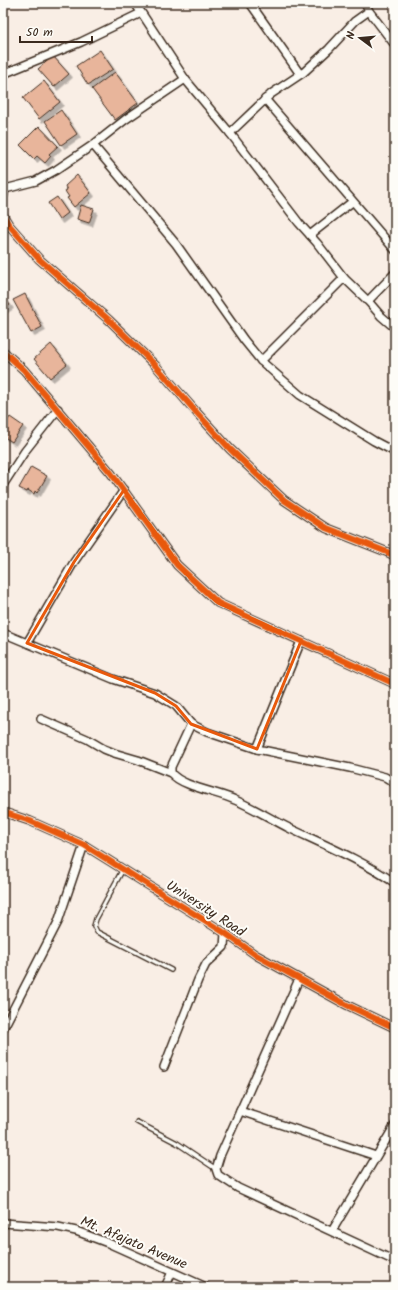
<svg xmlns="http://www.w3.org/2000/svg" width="398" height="1290" viewBox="0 0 398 1290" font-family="Kalam,sans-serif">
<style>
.building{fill:#e8b59b;stroke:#3b2a1e;filter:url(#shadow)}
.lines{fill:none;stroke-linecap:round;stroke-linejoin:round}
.lane-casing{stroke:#3b2a1e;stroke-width:6}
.street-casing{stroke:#3b2a1e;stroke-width:10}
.lane{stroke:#fdfcf7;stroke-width:3.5}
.street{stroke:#fdfcf7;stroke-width:7}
.cycleway-casing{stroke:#fdfcf7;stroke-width:8}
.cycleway{stroke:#e8590c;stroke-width:6}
.marked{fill:none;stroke:#e8590c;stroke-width:3;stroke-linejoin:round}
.labels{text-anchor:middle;stroke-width:4;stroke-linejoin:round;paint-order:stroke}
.street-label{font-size:14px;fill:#3b2a1e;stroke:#fdfcf7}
</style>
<defs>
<filter id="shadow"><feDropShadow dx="3.5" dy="3.5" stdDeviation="0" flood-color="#0004"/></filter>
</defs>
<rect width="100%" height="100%" fill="#f9eee5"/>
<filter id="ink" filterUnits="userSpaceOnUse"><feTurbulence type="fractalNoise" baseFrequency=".025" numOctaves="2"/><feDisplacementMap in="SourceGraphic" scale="8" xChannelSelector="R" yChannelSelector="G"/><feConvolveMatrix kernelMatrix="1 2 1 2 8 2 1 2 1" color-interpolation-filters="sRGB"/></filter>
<g filter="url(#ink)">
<g class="building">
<polygon points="100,50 113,69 88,85 76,66"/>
<polygon points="53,56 69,74 54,87 38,69"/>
<polygon points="115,72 138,103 115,120 92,89"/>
<polygon points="44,81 60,102 39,119 23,98"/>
<polygon points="61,110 77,134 61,145 45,121"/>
<polygon points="39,126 58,146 49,154 51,156 45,163 37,156 34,159 20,145"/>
<polygon points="77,175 91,193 74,207 67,198 69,197 65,191 67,190 65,186"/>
<polygon points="57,197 68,213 59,220 48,203"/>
<polygon points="81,205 94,209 89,223 77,219"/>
<polygon points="25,294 42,327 31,333 13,300"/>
<polygon points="3,296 10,305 3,310"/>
<polygon points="51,344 67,364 50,378 34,359"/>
<polygon points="10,417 23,426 12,442 3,436 3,426"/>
<polygon points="31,467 47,476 37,493 35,491 34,494 28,490 27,492 19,488"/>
</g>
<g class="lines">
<defs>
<g id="lane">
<polyline points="123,869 96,919 94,926 97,932 171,970"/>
<polyline points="137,1122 177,1143 216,1169"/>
</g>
<g id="street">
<polyline points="135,3 185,79 230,133 299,223 317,243 344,278 368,301 381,316 395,328"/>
<polyline points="250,3 300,74"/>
<polyline points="365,3 369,11 395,45"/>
<polyline points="3,74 81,42 141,13"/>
<polyline points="265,99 395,250"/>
<polyline points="230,133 271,94 304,72 329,49 355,21 369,11"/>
<polyline points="93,145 176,244 244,340 261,361 300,395 374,441 395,452"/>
<polyline points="5,189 36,181 56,170 93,145 126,119 185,79"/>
<polyline points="3,198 5,189"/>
<polyline points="3,215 9,225 39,259 109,320 156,366 197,413 230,449 284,500 326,528 387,552 395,556"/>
<polyline points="310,235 352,202"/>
<polyline points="368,301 395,273"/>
<polyline points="3,351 24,370 111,473 177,565 218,603 395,684"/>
<polyline points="261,361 344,278"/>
<polyline points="3,485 25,451 58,409"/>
<polyline points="3,633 113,679 155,693 176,706 191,724 207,732 257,749 350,768 385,777 395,783"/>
<polyline points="27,643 74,562 124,490"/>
<path d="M41,719L87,739L104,749L114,753L138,760L171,773C182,787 219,792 235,800C254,808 271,819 289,828C325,845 363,861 395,883"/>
<polyline points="257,749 301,641"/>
<polyline points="171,773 171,767 191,724"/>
<polyline points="3,812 30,821 84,845 225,933 256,955 347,1005 395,1028"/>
<polyline points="299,979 220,1156 216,1169 218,1175 238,1188 395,1261"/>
<polyline points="3,1029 58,922 84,845"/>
<polyline points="164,1067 198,980 206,964 224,947 225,933"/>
<polyline points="240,1111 376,1156"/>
<polyline points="3,1223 58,1227 76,1231 108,1243 206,1287"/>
<polyline points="332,1231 395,1125"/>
<polyline points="165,1287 172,1272"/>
</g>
</defs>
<use href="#lane" class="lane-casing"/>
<use href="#street" class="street-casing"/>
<use href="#lane" class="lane"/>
<use href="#street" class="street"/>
<defs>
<g id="cycleway">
<polyline points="3,215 9,225 39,259 109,320 156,366 197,413 230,449 284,500 326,528 387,552 395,556"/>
<polyline points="3,351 24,370 111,473 177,565 218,603 395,684"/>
<polyline points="3,812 30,821 84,845 225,933 256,955 347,1005 395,1028"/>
</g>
</defs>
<use href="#cycleway" class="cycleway-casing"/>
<use href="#cycleway" class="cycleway"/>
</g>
</g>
<path class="marked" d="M124,490L186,574L218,603L301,641L257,749L191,724L176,706L155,693L27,643L74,562Z"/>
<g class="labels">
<g class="street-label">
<text transform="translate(206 908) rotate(33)" y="5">University Road</text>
<text transform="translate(134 1242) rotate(23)" y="5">Mt. Afajato Avenue</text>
</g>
</g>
<rect width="398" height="1290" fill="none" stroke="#fdfcf7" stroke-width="16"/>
<rect x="8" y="8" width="382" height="1274" fill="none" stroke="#3b2a1e" stroke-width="1.5" filter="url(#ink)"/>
<g transform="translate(360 38) rotate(286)" stroke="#fdfcf7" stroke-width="3" paint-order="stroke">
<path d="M0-3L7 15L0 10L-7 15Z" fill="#3b2a1e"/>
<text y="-6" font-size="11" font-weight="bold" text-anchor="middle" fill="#3b2a1e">N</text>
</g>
<path d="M20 36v6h72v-6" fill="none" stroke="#3b2a1e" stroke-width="2"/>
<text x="26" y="36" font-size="12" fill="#3b2a1e" stroke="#fdfcf7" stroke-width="3" paint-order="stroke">50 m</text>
</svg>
